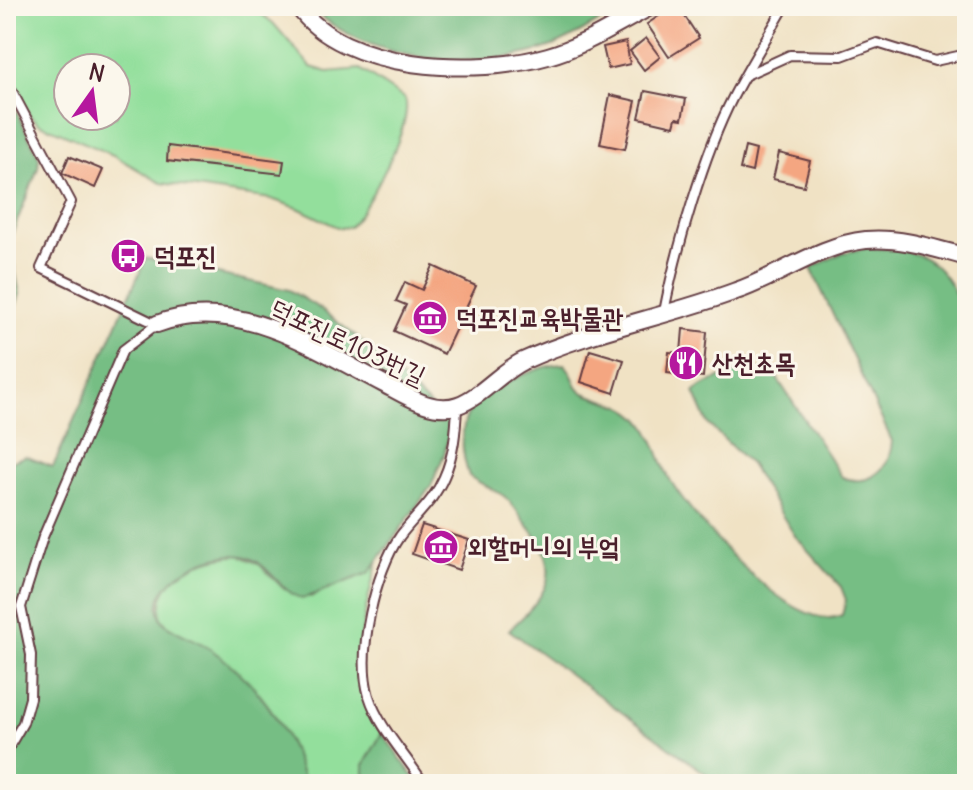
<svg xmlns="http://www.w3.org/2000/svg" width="973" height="790" viewBox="0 0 973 790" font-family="Delius,'Poor Story',sans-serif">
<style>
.green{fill:#93df9c;stroke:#6e7f64;stroke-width:2;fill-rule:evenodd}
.forest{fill:#76be84;stroke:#606e58;stroke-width:2}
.building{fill:#f4a681}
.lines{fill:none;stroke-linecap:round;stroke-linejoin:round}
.service-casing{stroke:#633c42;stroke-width:12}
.minor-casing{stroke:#633c42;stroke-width:20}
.path{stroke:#633c42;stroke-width:4;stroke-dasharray:2 6;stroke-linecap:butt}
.service{stroke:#fff;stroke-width:8}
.minor{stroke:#fff;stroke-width:16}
.labels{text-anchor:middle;stroke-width:6;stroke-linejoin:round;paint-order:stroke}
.poi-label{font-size:26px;font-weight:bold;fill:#4a1f2b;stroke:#fbf7ec;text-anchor:start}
.street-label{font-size:26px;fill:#4a1f2b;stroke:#fbf7ec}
</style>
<rect width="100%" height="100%" fill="#fbf7ec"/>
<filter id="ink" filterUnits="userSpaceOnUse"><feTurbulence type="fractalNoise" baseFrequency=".0125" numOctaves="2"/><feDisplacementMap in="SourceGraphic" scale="16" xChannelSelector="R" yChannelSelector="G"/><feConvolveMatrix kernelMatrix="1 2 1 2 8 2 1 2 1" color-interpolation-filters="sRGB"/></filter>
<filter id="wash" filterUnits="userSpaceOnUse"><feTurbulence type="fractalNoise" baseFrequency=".006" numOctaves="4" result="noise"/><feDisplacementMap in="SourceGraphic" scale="32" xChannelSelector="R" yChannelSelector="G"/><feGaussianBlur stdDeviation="1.8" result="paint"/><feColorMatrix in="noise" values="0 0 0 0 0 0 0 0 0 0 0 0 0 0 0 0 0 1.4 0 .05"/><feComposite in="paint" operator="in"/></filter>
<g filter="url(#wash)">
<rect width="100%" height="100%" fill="#f0e2c4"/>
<g class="green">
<path d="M6,6H251L273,23L311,67L328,72L360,69L405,99C414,123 368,209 349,227L339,228L298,208L271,199L161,183L113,155L38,123L29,115L14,86L6,56ZM68,68H116V116H68Z"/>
<path d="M239,555L259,564L283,588L311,597C333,582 361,582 378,561C362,616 346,683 382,733L364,765V784H305C285,722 262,686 208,649C193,639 172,632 161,618C155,573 202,559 239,555Z"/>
</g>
<g class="forest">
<path d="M309,6H625C602,19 579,35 555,45C478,74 369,64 309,6Z"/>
<polygon points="6,90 39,157 38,168 9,242 20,294 6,335"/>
<path d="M866,248C929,249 942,261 967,318V784H720L509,630C550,593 565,569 525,522C518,513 511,500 501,494C490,488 479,483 469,476C463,458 460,439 465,421C473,392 537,365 564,364C574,372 573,387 584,393C603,402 623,402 639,418C656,435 659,463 672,483C694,519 796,638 842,615L846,600L841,587L795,536L750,464L708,424L694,392C715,377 751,362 775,375L842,477C870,488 890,469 892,441L811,268L842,253Z"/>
<path d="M146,258L289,290L319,308L362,341L447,422L449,434L444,455L431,486L369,573L302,599C280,591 271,567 250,558C221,545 141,581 162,620C169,631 192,637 204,645C257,679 286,724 305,784H6V464L25,456L53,467Z"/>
<polygon points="382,733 419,784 364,784 364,765"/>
</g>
<g id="blocks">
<g class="building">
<polygon points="674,6 678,6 699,38 669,57 647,24"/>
<polygon points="646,38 660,57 644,70 630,51"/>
<polygon points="626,42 630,64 608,69 603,47"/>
<polygon points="645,91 686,99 682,119 676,118 674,126 639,118"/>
<polygon points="610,95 636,101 625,149 600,144"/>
<polygon points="168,146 284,161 282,174 167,161"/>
<polygon points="745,147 756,150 752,172 740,169"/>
<polygon points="779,153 810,161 804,186 773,179"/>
<polygon points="69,156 103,170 95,188 62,173"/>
<polygon points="433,266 476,286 444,354 394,331 406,305 396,301 405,282 422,290"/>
<polygon points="683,329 707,332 703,377 667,373 669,352 681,353"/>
<polygon points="590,350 624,360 614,393 581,382"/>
<polygon points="422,525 469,540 459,570 412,554"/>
</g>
</g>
</g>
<g filter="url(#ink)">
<use href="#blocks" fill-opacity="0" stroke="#633c42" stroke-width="2"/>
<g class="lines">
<defs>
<g id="service">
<polyline points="746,75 790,55 842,56 877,43 935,61 967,54"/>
<polyline points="6,80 71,202 41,268 156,324"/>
<path d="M664,312C676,250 704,153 733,97C749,66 768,36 785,6"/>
<polyline points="6,752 23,723 30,698 31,655 21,607 43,537 123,350 157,324"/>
<path d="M424,784C406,755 379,728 369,696C356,654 375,571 400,536C415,516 434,501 444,477C454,455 456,430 457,406"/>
</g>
<g id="minor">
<path d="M298,6C342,72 478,76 548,56C585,46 618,23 652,6"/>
<path d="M157,324C235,294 316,349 384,384C405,395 433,414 458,405C481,397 500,372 523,361C591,330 666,317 736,291C780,276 819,245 866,240C901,237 933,248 967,257"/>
</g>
</defs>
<use href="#service" class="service-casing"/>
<use href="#minor" class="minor-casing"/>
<polyline class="path" points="6,650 12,633"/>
<use href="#service" class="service"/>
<use href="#minor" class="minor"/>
</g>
</g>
<defs>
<symbol id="bus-disc" viewBox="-11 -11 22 22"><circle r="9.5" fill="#b5179e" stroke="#fbf7ec"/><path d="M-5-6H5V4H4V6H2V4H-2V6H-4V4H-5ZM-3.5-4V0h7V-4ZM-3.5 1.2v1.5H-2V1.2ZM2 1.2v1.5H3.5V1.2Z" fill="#fff"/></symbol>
<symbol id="museum-disc" viewBox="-11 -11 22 22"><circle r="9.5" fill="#b5179e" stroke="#fbf7ec"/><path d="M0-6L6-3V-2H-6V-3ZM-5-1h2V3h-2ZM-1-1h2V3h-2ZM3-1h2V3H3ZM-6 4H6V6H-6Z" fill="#fff"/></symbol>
<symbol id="restaurant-disc" viewBox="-11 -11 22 22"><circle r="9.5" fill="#b5179e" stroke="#fbf7ec"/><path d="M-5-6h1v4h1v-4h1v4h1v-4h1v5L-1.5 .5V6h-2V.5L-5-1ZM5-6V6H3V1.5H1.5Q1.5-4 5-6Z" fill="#fff"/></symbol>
</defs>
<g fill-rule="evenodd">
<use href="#bus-disc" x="108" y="236" width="40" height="40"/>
<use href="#museum-disc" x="410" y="298" width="40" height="40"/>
<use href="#restaurant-disc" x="666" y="343" width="40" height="40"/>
<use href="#museum-disc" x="421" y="527" width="40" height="40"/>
</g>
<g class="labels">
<g class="poi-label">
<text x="154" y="265">덕포진</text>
<text x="456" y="327">덕포진교육박물관</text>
<text x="712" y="372">산천초목</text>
<text x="467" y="556">외할머니의 부엌</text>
</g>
<g class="street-label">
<text transform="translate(348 342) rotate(25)" y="9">덕포진로103번길</text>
</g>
</g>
<rect width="973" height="790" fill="none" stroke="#fbf7ec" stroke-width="32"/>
<g transform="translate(92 92) rotate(14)"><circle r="38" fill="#fbf7ec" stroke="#b4a19f" stroke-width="2"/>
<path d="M0-6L14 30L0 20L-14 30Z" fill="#b5179e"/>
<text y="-12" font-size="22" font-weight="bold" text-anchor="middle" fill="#4a1f2b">N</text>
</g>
</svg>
